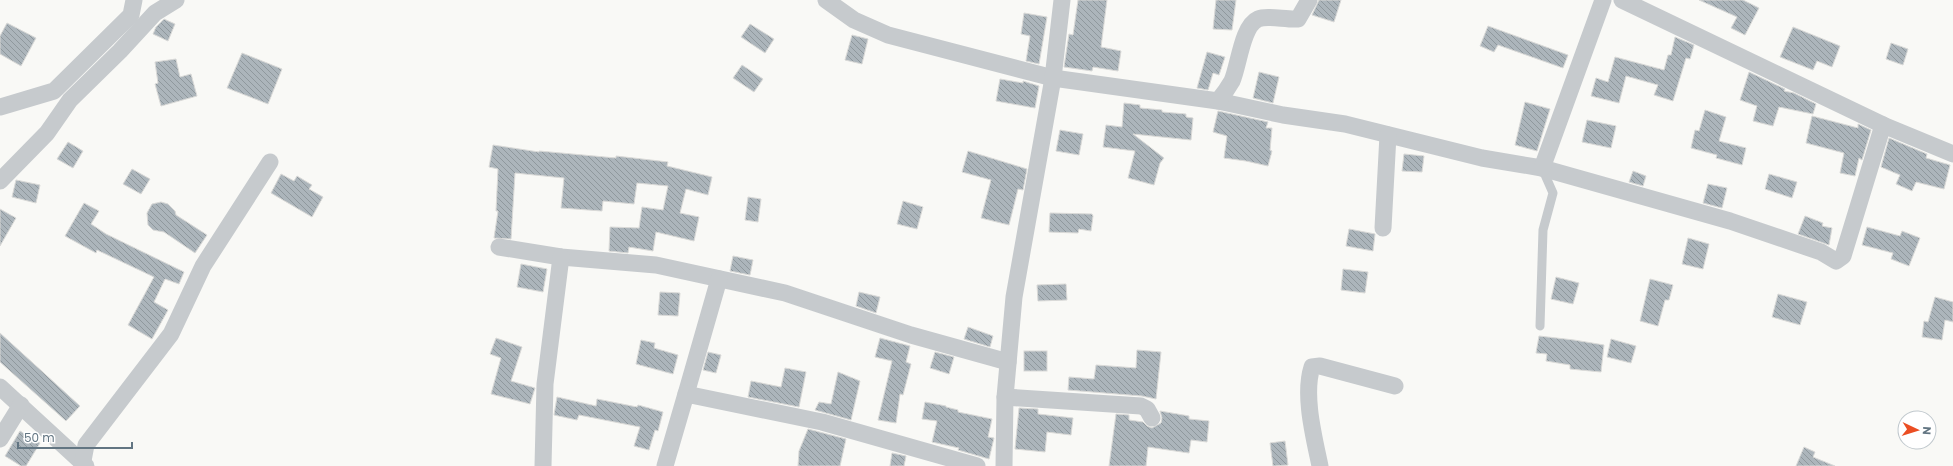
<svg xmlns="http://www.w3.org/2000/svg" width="1953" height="466" viewBox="0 0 1953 466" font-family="Poppins,sans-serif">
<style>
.building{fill:url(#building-back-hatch);stroke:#dadad8}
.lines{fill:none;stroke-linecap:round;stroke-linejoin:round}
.service{stroke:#c6cacd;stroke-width:9}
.minor{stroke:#c6cacd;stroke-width:17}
</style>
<defs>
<pattern id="building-back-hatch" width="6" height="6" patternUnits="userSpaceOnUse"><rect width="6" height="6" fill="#acb5bb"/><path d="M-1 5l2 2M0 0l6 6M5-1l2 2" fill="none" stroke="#8f989d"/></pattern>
</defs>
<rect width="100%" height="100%" fill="#f9f9f6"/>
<g class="building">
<polygon points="1078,0 1107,0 1101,47 1121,51 1118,71 1093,67 1092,71 1064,67 1069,34 1073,35"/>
<polygon points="1216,0 1236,0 1232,30 1213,29"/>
<polygon points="1319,0 1341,0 1334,22 1312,15"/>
<polygon points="1699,0 1743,0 1759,8 1745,35 1731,28 1737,17"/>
<polygon points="1024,13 1047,17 1039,64 1026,61 1030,36 1021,34"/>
<polygon points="164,19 175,24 168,41 153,34 156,27"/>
<polygon points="7,23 36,38 21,66 0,54 0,36"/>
<polygon points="750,24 774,39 765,53 741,37"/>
<polygon points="1488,26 1568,55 1563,68 1498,45 1494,52 1480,46"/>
<polygon points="1793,27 1840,46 1832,67 1817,61 1813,70 1780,57"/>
<polygon points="852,35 868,39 862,64 845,60"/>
<polygon points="1675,37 1694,45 1690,59 1686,58 1673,101 1654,95 1658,85 1626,76 1619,103 1591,96 1596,78 1608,82 1615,57 1664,70 1668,55 1671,55"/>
<polygon points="1891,43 1908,49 1903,65 1886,59"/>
<polygon points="1207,52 1225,57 1219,75 1213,73 1208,90 1197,88"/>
<polygon points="242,53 282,69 268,104 227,88"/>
<polygon points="176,59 180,77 191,74 197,96 161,106 155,84 158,83 155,62"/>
<polygon points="742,65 763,79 754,92 733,78"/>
<polygon points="1259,72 1279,77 1273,103 1253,98"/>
<polygon points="1749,72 1785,89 1784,91 1794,93 1816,104 1813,114 1779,107 1773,126 1753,121 1757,106 1740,100"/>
<polygon points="1000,79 1023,83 1023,81 1039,86 1035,108 996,101"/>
<polygon points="1525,102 1550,109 1537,151 1515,145"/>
<polygon points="1124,103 1140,105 1140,108 1162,110 1162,112 1186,114 1186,117 1193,118 1191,140 1133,134 1164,158 1160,163 1154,185 1128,178 1135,151 1103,147 1106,125 1122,127"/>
<polygon points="1705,110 1726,117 1719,141 1746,148 1742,165 1716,158 1717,155 1691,148 1695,130 1699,131"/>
<polygon points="1218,111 1268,122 1266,128 1272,128 1270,150 1272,151 1268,166 1246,161 1224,158 1227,136 1213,132"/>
<polygon points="1812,116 1858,128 1858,124 1871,130 1862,160 1859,158 1855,176 1840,173 1844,153 1806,143"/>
<polygon points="1587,120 1616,126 1611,148 1582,142"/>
<polygon points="1060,130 1083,134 1079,155 1056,151"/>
<polygon points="1889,138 1927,154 1926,158 1950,165 1944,189 1916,182 1912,191 1896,184 1900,175 1881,167"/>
<polygon points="68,142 83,151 73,168 57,159"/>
<polygon points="493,145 539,152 539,151 616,158 616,156 668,162 667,166 712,177 708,195 686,189 680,213 699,217 694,241 656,232 653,251 629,247 628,253 609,251 610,227 639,228 642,207 663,210 668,186 637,183 634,204 603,201 602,211 561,208 564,178 515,173 511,239 494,238 498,211 496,211 498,169 489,167"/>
<polygon points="968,151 1027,169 1023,190 1018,189 1009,225 981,218 991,180 962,172"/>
<polygon points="1404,154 1424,156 1422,172 1402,171"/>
<polygon points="132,169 150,179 141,194 123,184"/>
<polygon points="1633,171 1646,176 1643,186 1629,182"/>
<polygon points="281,174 294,181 297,176 312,185 309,189 323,197 312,217 271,193"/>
<polygon points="1769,174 1797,182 1792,198 1765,189"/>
<polygon points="16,180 40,185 36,203 12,197"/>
<polygon points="1708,184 1727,188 1722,208 1703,203"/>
<polygon points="748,197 761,199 758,222 745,220"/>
<polygon points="903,201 923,207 917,229 897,224"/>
<polygon points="161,202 168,204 175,211 176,215 207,235 195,253 164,232 153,230 148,225 147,213 152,204"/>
<polygon points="84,203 99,211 91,224 106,234 184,272 179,284 165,279 154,302 168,310 152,339 128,325 154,277 97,250 96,253 65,236"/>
<polygon points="0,209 16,218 0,246"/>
<polygon points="1050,213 1092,214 1093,216 1091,231 1079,229 1078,233 1049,232"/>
<polygon points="1805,216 1823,223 1822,226 1832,228 1829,245 1798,234"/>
<polygon points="1867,227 1900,236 1902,231 1920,238 1909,266 1891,259 1893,253 1862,245"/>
<polygon points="1349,229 1375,234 1373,251 1346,246"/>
<polygon points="1688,238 1709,244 1703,269 1682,264"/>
<polygon points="733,256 753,260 750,275 730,271"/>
<polygon points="521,264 547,269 543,292 517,287"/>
<polygon points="1343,269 1368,272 1365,293 1341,290"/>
<polygon points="1556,277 1579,283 1573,304 1551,299"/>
<polygon points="1650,279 1673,285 1669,300 1665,300 1658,326 1640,321"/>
<polygon points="1066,284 1067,300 1038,301 1037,285"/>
<polygon points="660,292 680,293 678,316 658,315"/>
<polygon points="859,292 880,297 876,313 856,306"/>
<polygon points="1778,294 1807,302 1800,325 1772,317"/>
<polygon points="1935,297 1953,302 1953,322 1945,320 1942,340 1922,337 1924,321 1928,322"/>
<polygon points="968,327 993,336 990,347 964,339"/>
<polygon points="0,333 80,406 66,421 0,362"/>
<polygon points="1539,336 1574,340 1604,345 1601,372 1570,369 1570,365 1546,361 1547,354 1536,353"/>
<polygon points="496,338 522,347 511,381 535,388 530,404 491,394 501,358 490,354"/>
<polygon points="880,338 910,346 906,362 911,364 903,395 900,394 896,423 878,420 892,361 875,357"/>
<polygon points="1611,339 1636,346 1631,363 1607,357"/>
<polygon points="641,340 655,343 654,348 678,355 673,374 636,364"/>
<polygon points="1137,350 1161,352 1156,399 1142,396 1068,390 1069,377 1094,379 1096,365 1136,368"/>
<rect x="1024" y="351" width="23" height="20"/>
<polygon points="708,352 721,355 716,373 703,370"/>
<polygon points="935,352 954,357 949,374 930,368"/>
<polygon points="785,368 806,372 799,407 748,397 751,381 781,387"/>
<polygon points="838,372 860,381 851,420 815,410 819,402 831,404"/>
<polygon points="557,397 596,406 597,399 637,407 638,405 663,412 658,431 655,430 649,450 634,446 640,427 579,415 577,420 554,415"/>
<polygon points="925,402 946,406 946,407 958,410 958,412 992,419 988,437 994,438 989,459 958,450 959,448 932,442 937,421 922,419"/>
<polygon points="1019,408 1038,409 1038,414 1073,418 1071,435 1047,432 1045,452 1015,449"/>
<polygon points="1160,411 1189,416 1189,419 1209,421 1207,442 1191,440 1189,453 1148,447 1146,466 1109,466 1116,414 1129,415 1129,420 1143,422 1147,426 1152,428 1161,423 1162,418"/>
<polygon points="808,429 846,439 840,466 798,466 799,451"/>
<polygon points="20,431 40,443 26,466 21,466 5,456"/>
<polygon points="1285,441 1288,465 1273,466 1270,443"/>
<polygon points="1804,447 1815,452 1813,457 1835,466 1796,466"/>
<polygon points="892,453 906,456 904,466 890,466"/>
</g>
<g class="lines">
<polyline class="service" points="1540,326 1543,230 1553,193 1542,168"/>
<g class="minor">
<polyline points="826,0 854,20 888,35 1053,78 1218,101 1283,115 1345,124 1482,158 1542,168 1730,221 1821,252 1836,261 1843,256 1883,125"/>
<polyline points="1622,0 1883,125 1953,154"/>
<path d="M1218,101C1223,95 1228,88 1232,81C1239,65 1242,26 1258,19C1267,15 1286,20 1298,19L1309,0"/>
<polyline points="0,107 54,91 131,15 134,0"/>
<polyline points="1542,168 1603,0"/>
<polyline points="0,181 47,133 70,100 120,51 155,13 176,0"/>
<polyline points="1383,228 1388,135"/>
<polyline points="499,247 561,257 656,265 785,293 911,335 1008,362"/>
<polyline points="0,387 86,466"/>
<polyline points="686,394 719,279"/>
<polyline points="1005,397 1141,406 1147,409 1152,418"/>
<polyline points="0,439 21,405"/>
<polyline points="82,466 86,445 171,334 203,266 270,162"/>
<polyline points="543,466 545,384 561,257"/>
<polyline points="665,466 686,394 822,422 977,466"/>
<polyline points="1004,466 1005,397 1014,297 1053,78 1062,0"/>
<path d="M1320,466C1314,437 1303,395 1312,367L1320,366L1395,386"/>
</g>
</g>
<g transform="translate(1917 430) rotate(94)"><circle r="19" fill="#ffffff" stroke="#c0c8cd"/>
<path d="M0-3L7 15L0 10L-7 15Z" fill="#eb4e23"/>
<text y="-6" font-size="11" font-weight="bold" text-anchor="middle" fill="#627582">N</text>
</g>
<path d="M18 442v6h114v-6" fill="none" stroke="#627582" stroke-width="2"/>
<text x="24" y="442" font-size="12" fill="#627582" stroke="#ffffff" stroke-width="3" paint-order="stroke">50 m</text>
</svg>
